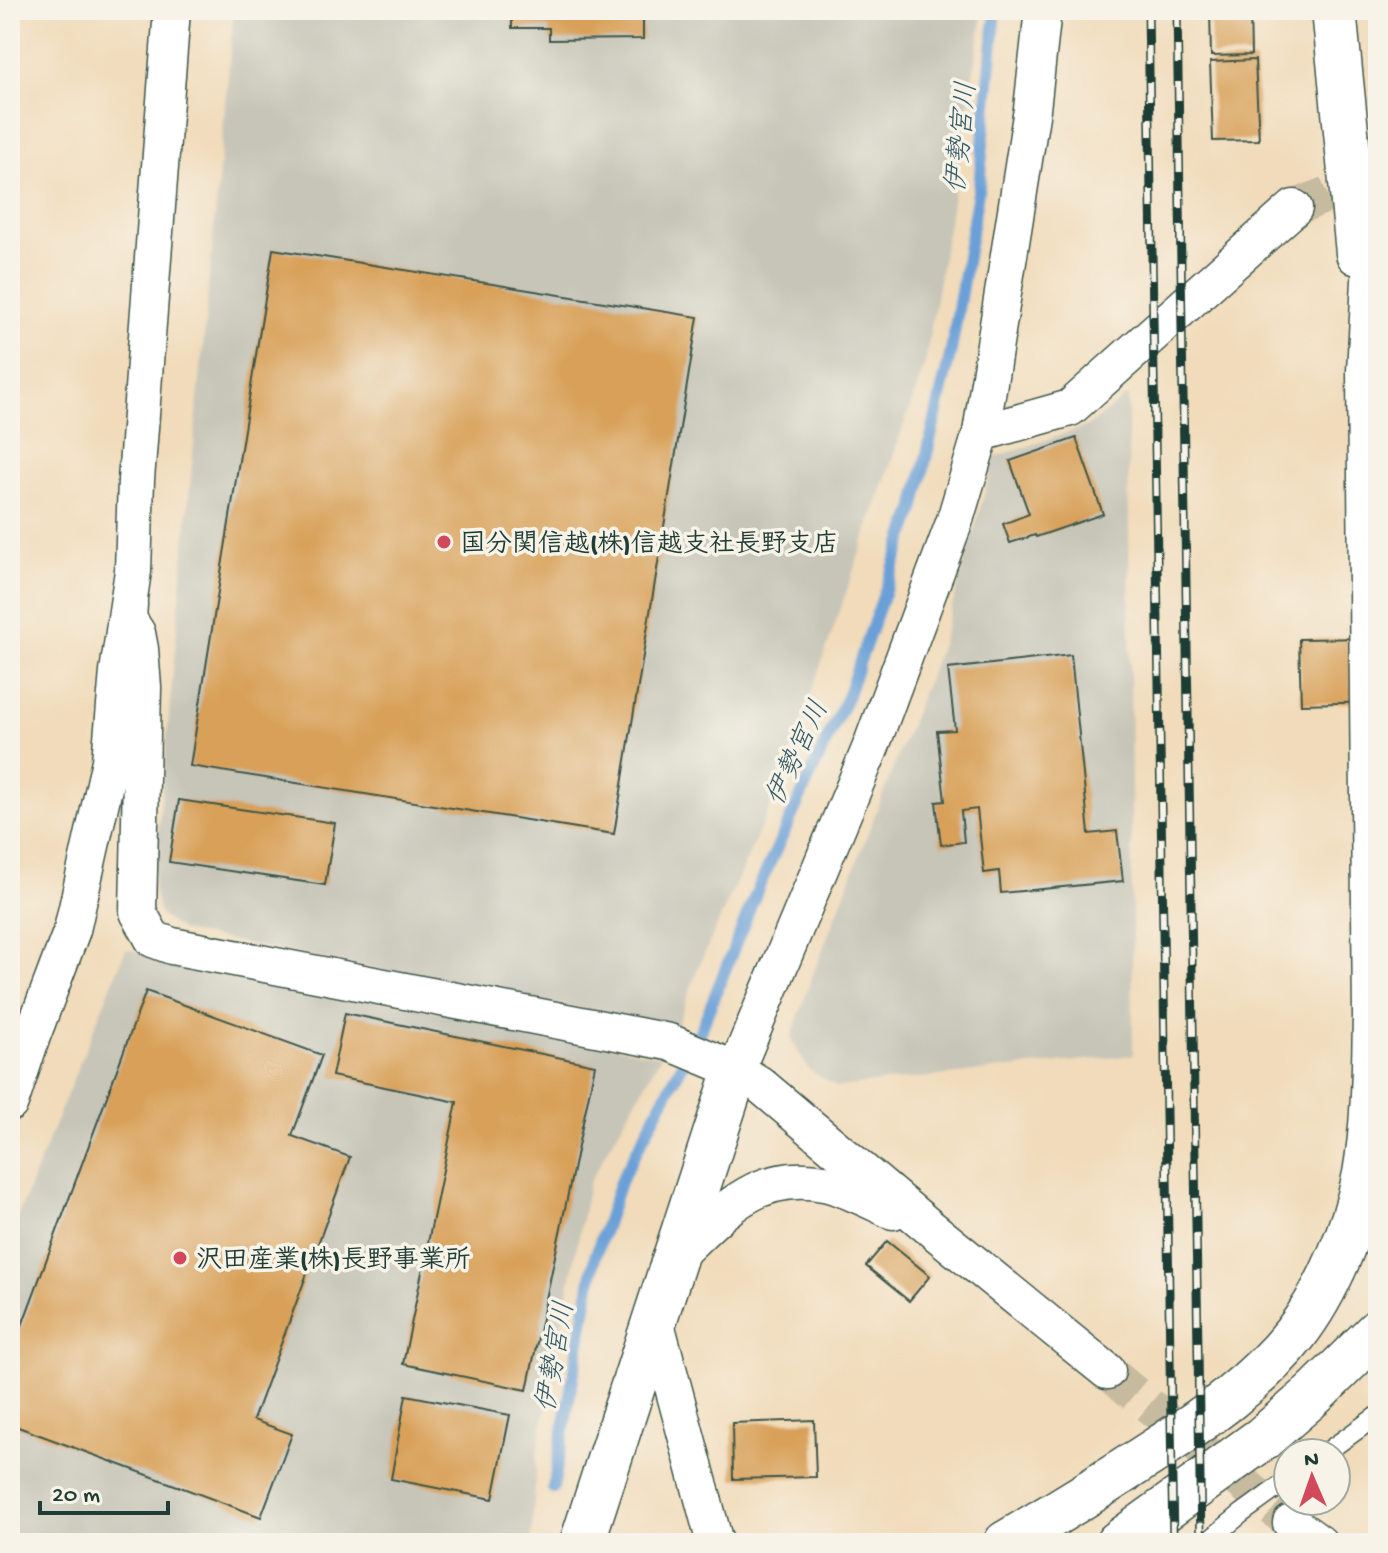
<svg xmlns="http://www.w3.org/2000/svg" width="1388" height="1553" viewBox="0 0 1388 1553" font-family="'Gochi Hand','Klee One',sans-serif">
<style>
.industrial{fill:#c6c5b8}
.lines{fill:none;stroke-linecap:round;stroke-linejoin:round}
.stream{stroke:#6aa0d7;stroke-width:12}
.building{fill:#d8a059}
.minor-tunnel{stroke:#c7bb9f;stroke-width:36;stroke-dasharray:36 18;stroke-linecap:butt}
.service-casing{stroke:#3e5548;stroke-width:21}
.minor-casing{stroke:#3e5548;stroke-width:39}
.tertiary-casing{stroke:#3e5548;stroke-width:47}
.motorway-casing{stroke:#3e5548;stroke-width:47}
.service{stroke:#fff;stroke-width:18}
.minor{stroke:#fff;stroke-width:36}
.tertiary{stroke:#fff;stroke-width:44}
.motorway{stroke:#fff;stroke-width:44}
.rail-casing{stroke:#1f3d34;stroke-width:9}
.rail{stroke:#f7f3e8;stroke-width:6;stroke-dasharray:18;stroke-linecap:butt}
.poi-dot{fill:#d1495b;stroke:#f7f3e8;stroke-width:3}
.labels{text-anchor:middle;stroke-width:7;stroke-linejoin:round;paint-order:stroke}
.poi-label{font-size:26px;font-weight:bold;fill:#1f3d34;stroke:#f7f3e8;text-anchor:start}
.water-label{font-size:28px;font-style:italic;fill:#365b65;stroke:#f7f3e8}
</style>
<rect width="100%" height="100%" fill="#f7f3e8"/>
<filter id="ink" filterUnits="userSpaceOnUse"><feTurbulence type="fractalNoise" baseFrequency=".0125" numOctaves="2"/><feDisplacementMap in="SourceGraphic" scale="16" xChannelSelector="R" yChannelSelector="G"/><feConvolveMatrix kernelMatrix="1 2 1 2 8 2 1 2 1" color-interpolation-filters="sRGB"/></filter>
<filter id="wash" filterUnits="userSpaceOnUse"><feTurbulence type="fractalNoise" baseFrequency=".006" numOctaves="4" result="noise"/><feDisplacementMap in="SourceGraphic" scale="32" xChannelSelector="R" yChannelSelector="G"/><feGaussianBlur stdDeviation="1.8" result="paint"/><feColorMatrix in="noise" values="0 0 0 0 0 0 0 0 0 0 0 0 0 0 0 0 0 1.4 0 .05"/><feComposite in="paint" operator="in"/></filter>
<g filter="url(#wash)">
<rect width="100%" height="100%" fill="#f1dbba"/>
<g class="industrial">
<polygon points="234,10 982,10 981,27 925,364 778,789 698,968 676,1029 182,931 161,916 153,889"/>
<polygon points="1128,395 1133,1055 837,1087 809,1070 791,1039 812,977 941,645 995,457 1088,426"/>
<polygon points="126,949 661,1056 589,1183 537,1454 531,1543 10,1543 10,1235"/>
</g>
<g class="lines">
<polyline class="stream" points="553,1488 595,1257 620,1182 702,1027 757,891 847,697 914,510 951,351 979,186 996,10"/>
</g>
<g id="blocks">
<g class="building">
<polygon points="512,10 643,10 643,39 549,40 549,28 512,28"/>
<polygon points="1210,10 1250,10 1251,55 1211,56"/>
<polygon points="1255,60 1259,140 1213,141 1210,62"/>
<polygon points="273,249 698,317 614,834 190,766"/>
<polygon points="1076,438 1103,514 1036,537 1035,535 1010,543 1003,524 1029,514 1010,461"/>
<polygon points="1378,638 1378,702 1301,704 1299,639"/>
<polygon points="1071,655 1089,834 1117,831 1123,881 1001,893 999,871 984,873 977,809 961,811 964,842 941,845 936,802 945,801 937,731 955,730 948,669"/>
<polygon points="179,800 335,823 325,885 169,862"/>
<polygon points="146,991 322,1055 292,1136 350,1157 253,1420 292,1434 261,1517 10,1424 10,1358"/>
<polygon points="345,1013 595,1065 527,1390 403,1364 457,1102 332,1076"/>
<polygon points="887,1241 930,1276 909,1301 866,1266"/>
<polygon points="406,1395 510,1415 493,1499 391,1479"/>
<polygon points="814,1420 816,1477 733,1479 732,1423"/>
</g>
</g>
</g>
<g filter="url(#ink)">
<use href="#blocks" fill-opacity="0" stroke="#3e5548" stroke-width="2"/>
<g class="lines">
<g class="minor-tunnel">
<polyline points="1294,208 1378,174"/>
<polyline points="1107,1371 1291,1523"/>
</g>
<defs>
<g id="service">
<polyline points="1325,1453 1378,1415"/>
<polyline points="1206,1543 1241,1514 1288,1480"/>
</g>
<g id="minor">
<polyline points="981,433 1070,408 1294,208"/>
<polyline points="129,604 128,619 137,633 140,649 143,687 138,912 153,939 172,946 669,1042 736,1070 759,1084 928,1226 1107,1371"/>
<polyline points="736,1070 870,749 954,523 981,433 1032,109 1043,10"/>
<polyline points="10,1103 32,1036 72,930 110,761 118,672 133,571 136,480 172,10"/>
<path d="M676,1256C720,1214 756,1170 824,1183C842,1186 875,1203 893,1211"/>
<polyline points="655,1320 715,1543"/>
<polyline points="1291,1523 1319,1543"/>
</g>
<polyline id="tertiary" points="582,1543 736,1070"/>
<g id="motorway">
<polyline points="1334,10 1358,253"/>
<path d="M1006,1543C1057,1513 1107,1482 1156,1450C1208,1416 1256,1383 1295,1334C1328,1292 1355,1226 1365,1174C1374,1122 1374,1068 1375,1016L1369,371L1378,209"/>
<polyline points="1118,1543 1263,1438 1314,1394 1378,1331"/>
</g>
</defs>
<use href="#service" class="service-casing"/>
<use href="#minor" class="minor-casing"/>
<use href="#tertiary" class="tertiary-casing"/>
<use href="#motorway" class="motorway-casing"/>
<use href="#service" class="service"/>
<use href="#minor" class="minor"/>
<use href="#tertiary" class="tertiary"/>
<use href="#motorway" class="motorway"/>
<defs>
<g id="rail">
<polyline points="1148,10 1173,1543"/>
<polyline points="1177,10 1201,1543"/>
</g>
</defs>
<use href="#rail" class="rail-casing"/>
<use href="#rail" class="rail"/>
</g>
</g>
<g class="poi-dot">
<circle cx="444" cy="542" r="8"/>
<circle cx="180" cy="1258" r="8"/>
</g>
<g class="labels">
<g class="poi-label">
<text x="460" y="551">国分関信越(株)信越支社長野支店</text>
<text x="196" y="1267">沢田産業(株)長野事業所</text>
</g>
<g class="water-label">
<text transform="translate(959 137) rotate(-84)" y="10">伊勢宮川</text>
<text transform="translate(795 752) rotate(-65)" y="10">伊勢宮川</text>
<text transform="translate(553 1356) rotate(-80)" y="10">伊勢宮川</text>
</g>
</g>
<rect width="1388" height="1553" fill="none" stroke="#f7f3e8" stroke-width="40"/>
<g transform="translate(1312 1477) rotate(358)"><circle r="38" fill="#f7f3e8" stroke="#a1aaa0" stroke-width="2"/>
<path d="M0-6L14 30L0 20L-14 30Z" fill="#d1495b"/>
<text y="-12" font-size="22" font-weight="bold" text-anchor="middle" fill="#1f3d34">N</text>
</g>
<path d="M40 1501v12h128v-12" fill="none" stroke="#1f3d34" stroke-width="4"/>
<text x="52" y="1501" font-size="24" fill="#1f3d34" stroke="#f7f3e8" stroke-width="6" paint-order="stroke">20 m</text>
</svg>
